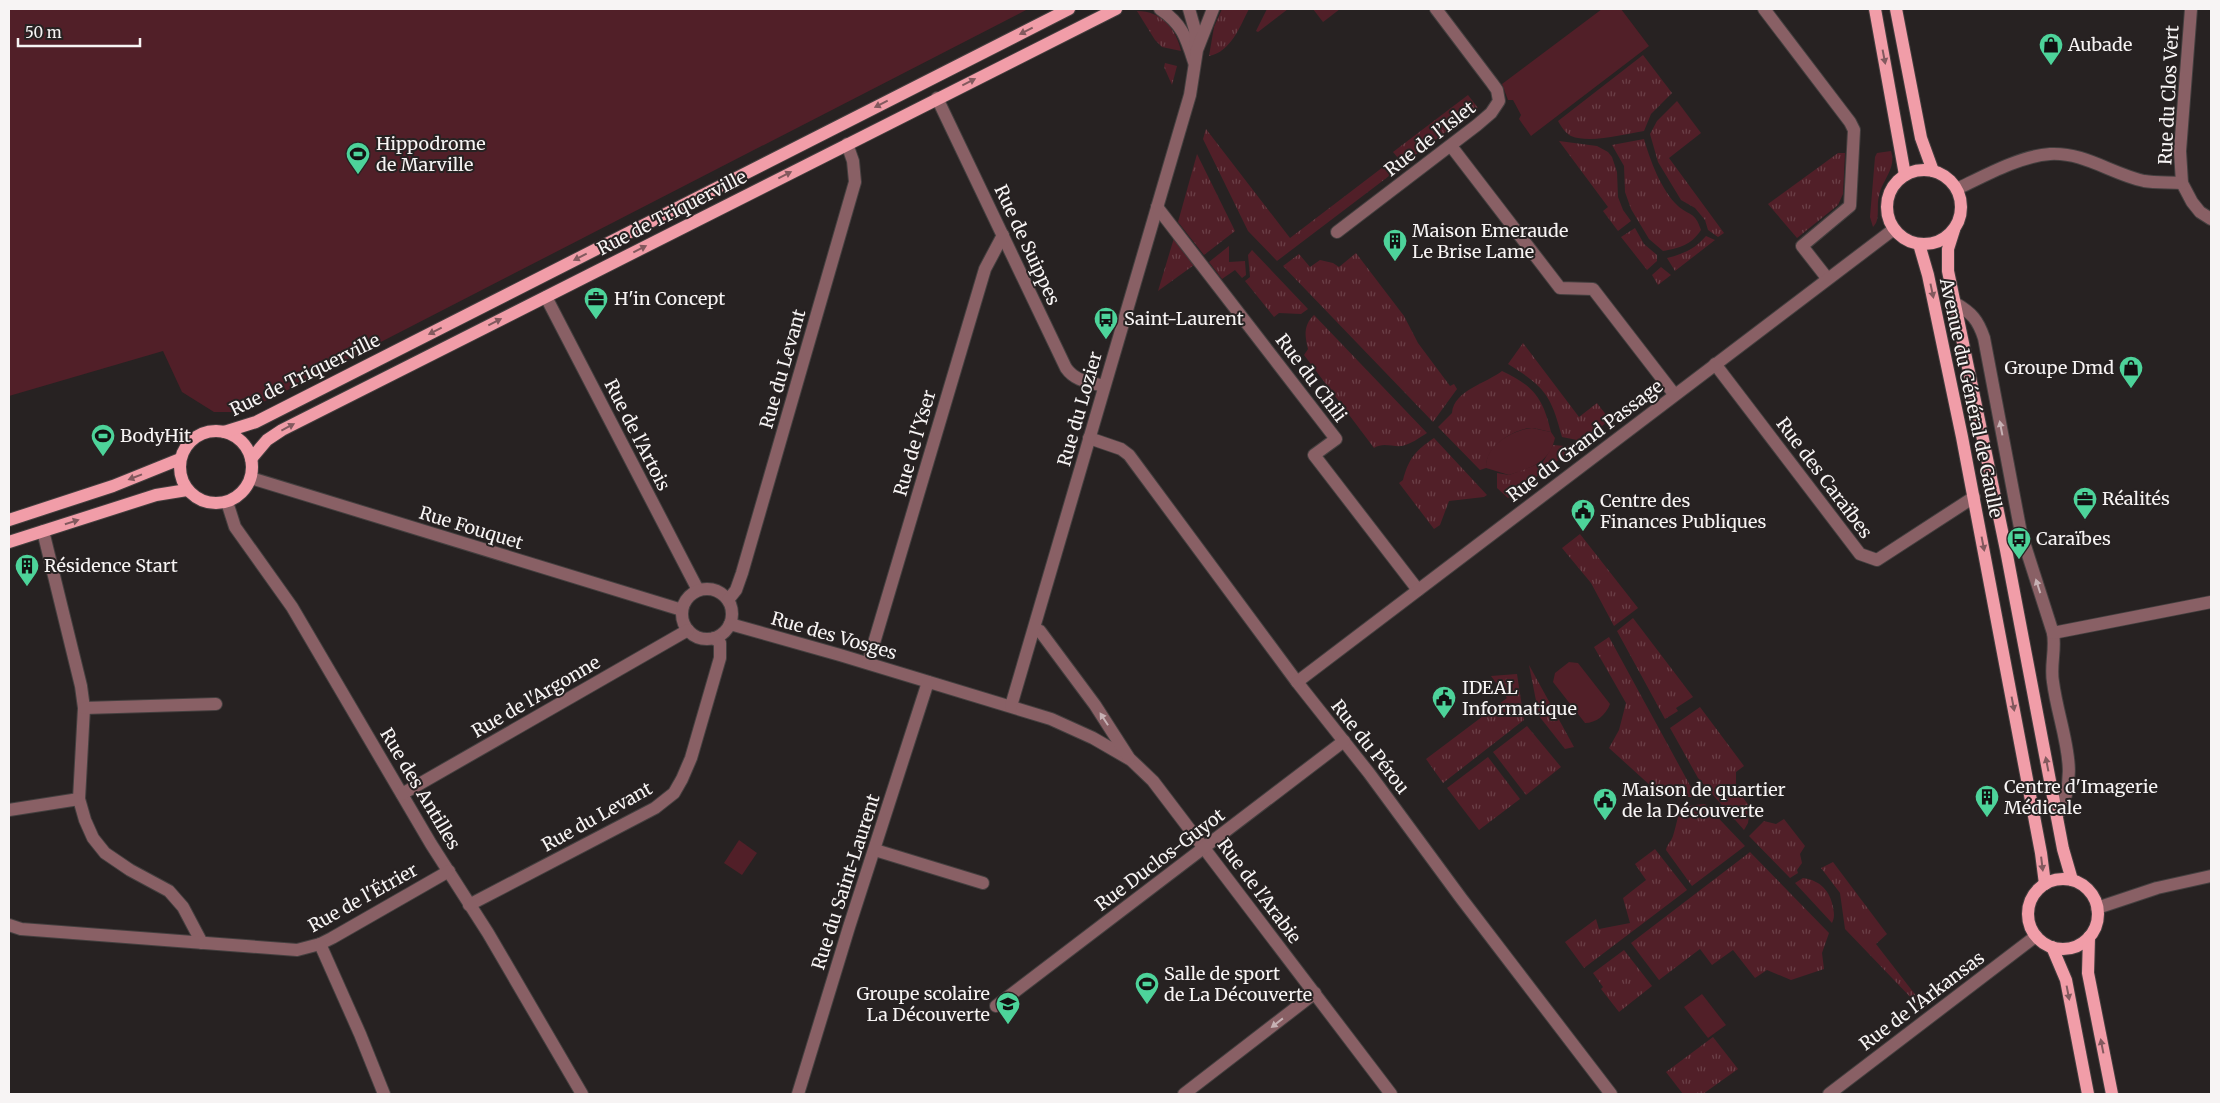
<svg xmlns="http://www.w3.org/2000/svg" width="2220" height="1103" viewBox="0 0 2220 1103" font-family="Merriweather,serif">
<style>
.grass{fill:url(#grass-tufts)}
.green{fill:#511f28}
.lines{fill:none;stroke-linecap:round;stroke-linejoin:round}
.minor-casing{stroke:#443f3f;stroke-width:14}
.major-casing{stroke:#443f3f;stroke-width:14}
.minor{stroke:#896065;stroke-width:12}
.major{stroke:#f19da8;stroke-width:12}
.oneway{fill:#82595e}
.oneway2{fill:#c6b1b4}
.labels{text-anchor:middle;stroke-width:4;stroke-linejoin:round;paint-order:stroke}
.poi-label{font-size:18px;fill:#f7f4f4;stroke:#272222;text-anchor:start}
.street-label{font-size:18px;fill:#f7f4f4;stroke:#272222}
</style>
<defs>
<pattern id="grass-tufts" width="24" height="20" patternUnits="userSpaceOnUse" patternTransform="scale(1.25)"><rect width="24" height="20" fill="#511f28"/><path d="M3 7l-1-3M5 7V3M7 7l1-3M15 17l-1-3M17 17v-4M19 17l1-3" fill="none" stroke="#6b4048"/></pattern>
</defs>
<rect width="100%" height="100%" fill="#272222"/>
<g class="grass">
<path d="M1222,9H1249C1240,26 1231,52 1209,56L1214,27Z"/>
<polygon points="1267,9 1288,9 1258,32 1256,31"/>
<polygon points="1313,9 1340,9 1323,22"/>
<path d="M1137,11C1162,11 1176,29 1181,51L1162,47L1155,40Z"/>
<path d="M1643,55L1672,93L1651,114L1644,131C1624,134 1590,144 1571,136C1565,133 1561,126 1558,121Z"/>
<polygon points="1165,63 1177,66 1172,85 1164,67"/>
<polygon points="1468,95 1478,108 1403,164 1393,152"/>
<polygon points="1677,101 1701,133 1669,158 1724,233 1718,237 1708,230 1705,220 1695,208 1681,200 1658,162 1650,134 1657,121"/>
<polygon points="1206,129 1290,238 1387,164 1393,173 1277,261 1248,231 1203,139"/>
<path d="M1644,139C1650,160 1661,190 1678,206C1689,216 1695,211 1701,230C1691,245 1680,248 1663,251L1649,239L1631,209L1625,192L1624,166L1612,145Z"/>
<polygon points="1559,141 1597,146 1608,152 1612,157 1617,172 1618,197 1623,210 1631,221 1618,231 1603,211 1608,207"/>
<path d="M1891,151C1897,168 1882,180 1879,196C1876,206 1881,220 1873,227L1870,217L1875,157L1877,153Z"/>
<polygon points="1838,153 1845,153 1843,194 1838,205 1797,238 1768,204"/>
<polygon points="1197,154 1235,231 1204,255 1178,222"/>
<polygon points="1635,228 1644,244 1657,255 1657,261 1647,270 1621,237"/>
<path d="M1706,236L1715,240L1675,271L1667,258C1683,254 1695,249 1706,236Z"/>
<polygon points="1174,238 1194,265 1158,291"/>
<polygon points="1229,246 1229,262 1245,261 1246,275 1242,278 1235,270 1222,279 1209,262"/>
<polygon points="1252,250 1308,309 1301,314 1279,313 1274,317 1245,281 1250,277 1248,255"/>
<polygon points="1356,253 1404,316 1418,343 1450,386 1454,384 1457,389 1433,422 1283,266 1299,254 1310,267 1320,260 1333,263 1339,267"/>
<polygon points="1661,267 1671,275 1658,285 1652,275"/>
<path d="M1314,315L1427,433C1419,438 1411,444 1402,446C1392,447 1383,442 1374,448L1304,355L1308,349C1305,335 1303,326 1314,315Z"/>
<path d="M1523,343L1579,417L1597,403L1610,420L1582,441L1562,437C1551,395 1545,387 1508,364Z"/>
<path d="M1502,371C1534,386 1543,398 1551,432C1545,431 1537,428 1531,428C1512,429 1485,448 1486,468L1480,470L1438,427L1452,413C1454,390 1487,383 1502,371Z"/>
<path d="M1434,438L1487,495L1484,497L1449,501L1440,525L1434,529L1399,483L1403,480C1409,458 1415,451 1434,438Z"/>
<polygon points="1553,445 1576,447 1508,498 1497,488 1497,473 1509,475 1543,462"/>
<polygon points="1580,534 1638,608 1614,626 1591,583 1562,548"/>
<polygon points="1633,618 1693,697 1676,708 1678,711 1665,719 1617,631"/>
<polygon points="1609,637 1692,789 1699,797 1663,797 1609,748 1619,730 1626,703 1594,647"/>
<polygon points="1529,665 1574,747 1565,749 1539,716"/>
<polygon points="1517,674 1524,720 1443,783 1426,759 1507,698 1491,676"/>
<polygon points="1700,707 1744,766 1736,772 1736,788 1750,807 1748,823 1744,830 1698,778 1670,728"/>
<polygon points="1527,726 1561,767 1526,795 1493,752"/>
<polygon points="1488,757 1520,799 1479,830 1447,788"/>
<path d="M1705,804L1745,846L1692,886L1666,850C1667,844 1671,842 1673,836C1681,812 1674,806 1705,804Z"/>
<polygon points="1784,819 1805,846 1800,854 1802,863 1797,870 1798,873 1790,878 1749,836 1764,821 1776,824"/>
<polygon points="1655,849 1687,890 1584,968 1565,942 1596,919 1599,929 1630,923 1623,898 1646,880 1635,864"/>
<polygon points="1750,852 1829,933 1822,953 1824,969 1791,980 1767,970 1755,978 1733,950 1712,965 1700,949 1659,980 1631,943"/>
<polygon points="1833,862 1887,934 1876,944 1924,1006 1917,1004 1845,929 1840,893 1821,868"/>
<path d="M1803,878C1820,880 1830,891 1833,907C1834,913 1835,917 1832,923L1795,883Z"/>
<polygon points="1624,950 1652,986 1619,1012 1601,989 1603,987 1593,973"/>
<polygon points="1713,1037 1738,1069 1703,1094 1683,1094 1666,1072"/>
</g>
<g class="green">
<polygon points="9,9 1028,9 274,397 241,412 214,412 182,392 163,351 9,396"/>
<polygon points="1602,9 1621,9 1649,46 1531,136 1519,119 1521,115 1513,100 1508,100 1502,84"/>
<path d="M1532,428L1551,432L1555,438C1549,464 1531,467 1509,475L1486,468C1485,445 1513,430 1532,428Z"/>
<path d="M1569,662L1578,663L1610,704C1606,715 1596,723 1585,723L1553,682L1555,673Z"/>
<polygon points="739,840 757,853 742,875 724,863"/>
<polygon points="1702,994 1726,1025 1708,1038 1684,1007"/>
</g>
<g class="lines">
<defs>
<g id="minor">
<path d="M1160,9C1182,24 1186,37 1194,62"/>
<polyline points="1189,9 1195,30 1196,48"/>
<polyline points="1764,9 1850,122 1854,130 1850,206 1802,246 1827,278"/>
<polyline points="2191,9 2180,151 2182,183 2192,202 2200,212 2211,219"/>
<path d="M937,98L1066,368C1075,381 1089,382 1104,386"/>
<polyline points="1451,146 1560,288 1593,289 1674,394"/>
<path d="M1957,189C1984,176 2020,156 2050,154C2084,152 2112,174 2144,181C2156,183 2170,182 2182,183"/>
<polyline points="1157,207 1336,439 1314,455 1418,590"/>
<polyline points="1337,232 1477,125 1491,113 1499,101 1497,90 1492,83 1436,9"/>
<polyline points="546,297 698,590"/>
<path d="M1955,303C1972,313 1978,320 1984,338L2021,533L2053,633C2056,650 2050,665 2053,682C2059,729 2083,772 2057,816"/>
<polyline points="1715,364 1860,554 1877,560 1974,497"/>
<polyline points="1089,438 1121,449 1129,455 1297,682 1369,773 1461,898 1611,1094"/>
<polyline points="251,478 682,610"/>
<polyline points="227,502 235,527 292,607 431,844 488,933 582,1094"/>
<polyline points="43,531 81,686 84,708 79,799 85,820 93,838 105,853 130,870 169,891 183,907 202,943"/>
<circle cx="707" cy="614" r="25"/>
<polyline points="728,600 736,590 742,573 855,182 853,161 847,144"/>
<polyline points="730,624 840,655 1051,719 1093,738 1131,760 1153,781 1391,1094"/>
<polyline points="1034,629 1040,631 1095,705 1129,758"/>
<polyline points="2053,633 2211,602"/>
<polyline points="868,663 985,269 1003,235"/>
<polyline points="1297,682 1894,229"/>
<polyline points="1011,706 1190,95 1197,50 1213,9"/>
<polyline points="84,708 216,704"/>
<polyline points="402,794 688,630"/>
<polyline points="9,810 79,799"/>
<polyline points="875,850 983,883"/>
<polyline points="469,905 655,808 674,793 682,779 691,758 720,658 720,643 714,638"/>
<polyline points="2097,908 2157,888 2211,876"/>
<polyline points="9,925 21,929 297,950 320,944 332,938 449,871"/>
<polyline points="320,944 360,1034 384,1094"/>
<polyline points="996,1006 1344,741"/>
<polyline points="798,1094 849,927 928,682"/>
<polyline points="1184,1094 1315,993"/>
<polyline points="1829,1094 2036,936"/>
</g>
<g id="major">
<polyline points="1875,9 1905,175"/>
<polyline points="1896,9 1921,138 1933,171"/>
<circle cx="1924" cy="207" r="37"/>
<polyline points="1954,230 1948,249 1948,271 2006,550 2063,849 2072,880"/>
<polyline points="1919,244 1928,275 1962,437 2041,853 2045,884"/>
<circle cx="216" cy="467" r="36"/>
<polyline points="224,432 256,422 1069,9"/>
<polyline points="251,459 267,440 282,430 1116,9"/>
<polyline points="9,520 113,486 180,459"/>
<polyline points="9,542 156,495 187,490"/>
<circle cx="2063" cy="914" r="35"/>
<polyline points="2089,937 2088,973 2112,1094"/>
<polyline points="2052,947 2066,980 2088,1094"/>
</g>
</defs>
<use href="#minor" class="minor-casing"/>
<use href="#major" class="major-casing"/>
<use href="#minor" class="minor"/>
<use href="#major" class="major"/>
</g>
<defs><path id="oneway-solid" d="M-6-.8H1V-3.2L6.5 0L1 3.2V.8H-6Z" transform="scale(1.25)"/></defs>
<g class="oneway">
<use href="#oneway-solid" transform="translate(1026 31) rotate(153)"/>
<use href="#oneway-solid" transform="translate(1884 57) rotate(79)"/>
<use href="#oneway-solid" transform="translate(969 82) rotate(-27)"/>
<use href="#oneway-solid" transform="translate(881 104) rotate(153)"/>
<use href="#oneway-solid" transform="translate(785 175) rotate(-27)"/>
<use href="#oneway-solid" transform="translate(640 249) rotate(-27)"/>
<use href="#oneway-solid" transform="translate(580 257) rotate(153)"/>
<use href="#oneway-solid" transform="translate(1932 291) rotate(78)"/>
<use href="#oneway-solid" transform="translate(495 322) rotate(-27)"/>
<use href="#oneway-solid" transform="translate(435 331) rotate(153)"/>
<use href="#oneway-solid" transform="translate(288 427) rotate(-28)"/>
<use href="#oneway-solid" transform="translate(135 477) rotate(159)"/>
<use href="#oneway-solid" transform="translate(72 522) rotate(-18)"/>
<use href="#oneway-solid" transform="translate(1983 544) rotate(79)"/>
<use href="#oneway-solid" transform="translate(2013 704) rotate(79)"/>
<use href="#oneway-solid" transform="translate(2047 764) rotate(-101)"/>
<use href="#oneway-solid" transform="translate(2042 864) rotate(83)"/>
<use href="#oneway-solid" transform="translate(2068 993) rotate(79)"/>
<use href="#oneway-solid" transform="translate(2102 1046) rotate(-101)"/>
</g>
<g class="oneway2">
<use href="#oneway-solid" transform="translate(2001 428) rotate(-101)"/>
<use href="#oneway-solid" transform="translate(2038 586) rotate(-108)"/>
<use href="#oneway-solid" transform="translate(1104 719) rotate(-123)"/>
<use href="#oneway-solid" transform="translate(1277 1023) rotate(142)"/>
</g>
<defs>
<symbol id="shop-pin" viewBox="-11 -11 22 30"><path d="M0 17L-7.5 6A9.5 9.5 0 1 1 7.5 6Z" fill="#4dd39a" stroke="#272222"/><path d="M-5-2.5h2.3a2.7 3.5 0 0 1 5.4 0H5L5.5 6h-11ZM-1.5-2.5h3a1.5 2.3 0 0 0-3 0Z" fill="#111"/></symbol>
<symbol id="stadium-pin" viewBox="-11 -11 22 30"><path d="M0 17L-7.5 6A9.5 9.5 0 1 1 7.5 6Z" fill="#4dd39a" stroke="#272222"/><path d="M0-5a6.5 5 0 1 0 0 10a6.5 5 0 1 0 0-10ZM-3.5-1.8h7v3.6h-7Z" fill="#111"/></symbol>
<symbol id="building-pin" viewBox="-11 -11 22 30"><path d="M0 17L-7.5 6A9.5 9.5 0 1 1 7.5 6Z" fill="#4dd39a" stroke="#272222"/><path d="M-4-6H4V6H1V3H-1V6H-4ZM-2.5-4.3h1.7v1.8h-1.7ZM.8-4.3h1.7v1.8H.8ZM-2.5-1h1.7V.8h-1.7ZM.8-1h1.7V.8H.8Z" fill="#111"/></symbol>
<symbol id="office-pin" viewBox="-11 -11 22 30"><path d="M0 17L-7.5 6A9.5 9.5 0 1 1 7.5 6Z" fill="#4dd39a" stroke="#272222"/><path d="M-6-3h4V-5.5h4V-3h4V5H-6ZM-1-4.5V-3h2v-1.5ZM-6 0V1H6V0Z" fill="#111"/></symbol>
<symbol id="bus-pin" viewBox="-11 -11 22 30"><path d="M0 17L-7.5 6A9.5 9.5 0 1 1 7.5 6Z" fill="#4dd39a" stroke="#272222"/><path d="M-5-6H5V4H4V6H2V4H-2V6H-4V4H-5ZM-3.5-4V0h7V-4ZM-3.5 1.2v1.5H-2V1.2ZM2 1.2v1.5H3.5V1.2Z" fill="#111"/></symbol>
<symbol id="civic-pin" viewBox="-11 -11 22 30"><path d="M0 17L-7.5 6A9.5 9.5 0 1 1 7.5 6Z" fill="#4dd39a" stroke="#272222"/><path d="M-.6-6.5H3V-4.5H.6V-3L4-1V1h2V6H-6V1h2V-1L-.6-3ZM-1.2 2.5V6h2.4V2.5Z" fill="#111"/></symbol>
<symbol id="school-pin" viewBox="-11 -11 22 30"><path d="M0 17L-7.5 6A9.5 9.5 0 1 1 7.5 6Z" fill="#4dd39a" stroke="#272222"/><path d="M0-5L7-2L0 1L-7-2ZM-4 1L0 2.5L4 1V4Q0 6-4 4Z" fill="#111"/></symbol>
</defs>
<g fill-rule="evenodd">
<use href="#shop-pin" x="2037" y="31" width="28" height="38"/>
<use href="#stadium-pin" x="344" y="140" width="28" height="38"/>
<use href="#building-pin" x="1381" y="227" width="28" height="38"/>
<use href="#office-pin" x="582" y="285" width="28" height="38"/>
<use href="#bus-pin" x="1092" y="305" width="28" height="38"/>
<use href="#shop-pin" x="2117" y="354" width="28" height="38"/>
<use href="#stadium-pin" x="89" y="422" width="28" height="38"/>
<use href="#office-pin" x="2071" y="485" width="28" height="38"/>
<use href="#civic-pin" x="1569" y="497" width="28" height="38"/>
<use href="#bus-pin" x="2005" y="525" width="28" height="38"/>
<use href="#building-pin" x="13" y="552" width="28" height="38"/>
<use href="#civic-pin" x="1430" y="684" width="28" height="38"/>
<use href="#building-pin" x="1973" y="783" width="28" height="38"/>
<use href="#civic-pin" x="1591" y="786" width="28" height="38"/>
<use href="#stadium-pin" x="1133" y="970" width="28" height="38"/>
<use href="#school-pin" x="994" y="990" width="28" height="38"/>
</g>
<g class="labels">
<g class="poi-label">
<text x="2068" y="51">Aubade</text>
<text x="376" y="150">Hippodrome<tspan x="376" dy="21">de Marville</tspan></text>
<text x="1412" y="237">Maison Emeraude<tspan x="1412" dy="21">Le Brise Lame</tspan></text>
<text x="614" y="305">H'in Concept</text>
<text x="1124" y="325">Saint-Laurent</text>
<text x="2114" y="374" text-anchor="end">Groupe Dmd</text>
<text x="120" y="442">BodyHit</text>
<text x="2102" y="505">Réalités</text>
<text x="1600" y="507">Centre des<tspan x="1600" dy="21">Finances Publiques</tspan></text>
<text x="2036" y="545">Caraïbes</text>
<text x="44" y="572">Résidence Start</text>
<text x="1462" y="694">IDEAL<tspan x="1462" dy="21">Informatique</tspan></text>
<text x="2004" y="793">Centre d'Imagerie<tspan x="2004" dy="21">Médicale</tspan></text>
<text x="1622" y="796">Maison de quartier<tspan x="1622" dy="21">de la Découverte</tspan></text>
<text x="1164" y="980">Salle de sport<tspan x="1164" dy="21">de La Découverte</tspan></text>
<text x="990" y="1000" text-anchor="end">Groupe scolaire<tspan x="990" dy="21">La Découverte</tspan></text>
</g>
<g class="street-label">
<text transform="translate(2169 95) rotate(-87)" y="6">Rue du Clos Vert</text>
<text transform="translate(1430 139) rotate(-38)" y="6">Rue de l’Islet</text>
<text transform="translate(672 213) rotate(-27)" y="6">Rue de Triquerville</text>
<text transform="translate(1027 245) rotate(65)" y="6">Rue de Suippes</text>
<text transform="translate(783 369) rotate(-74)" y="6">Rue du Levant</text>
<text transform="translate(305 375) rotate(-26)" y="6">Rue de Triquerville</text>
<text transform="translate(1311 378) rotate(53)" y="6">Rue du Chili</text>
<text transform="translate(1971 398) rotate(78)" y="6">Avenue du Général de Gaulle</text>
<text transform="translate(1080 409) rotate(-74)" y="6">Rue du Lozier</text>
<text transform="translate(637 435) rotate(63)" y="6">Rue de l'Artois</text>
<text transform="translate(1585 441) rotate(-37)" y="6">Rue du Grand Passage</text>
<text transform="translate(915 443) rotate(-74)" y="6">Rue de l'Yser</text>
<text transform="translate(1824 478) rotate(53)" y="6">Rue des Caraïbes</text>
<text transform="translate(471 528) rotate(17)" y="6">Rue Fouquet</text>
<text transform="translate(834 636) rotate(16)" y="6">Rue des Vosges</text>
<text transform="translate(536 697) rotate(-30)" y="6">Rue de l'Argonne</text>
<text transform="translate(1370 747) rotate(52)" y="6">Rue du Pérou</text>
<text transform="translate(420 789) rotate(59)" y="6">Rue des Antilles</text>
<text transform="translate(597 817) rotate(-29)" y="6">Rue du Levant</text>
<text transform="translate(1160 860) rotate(-37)" y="6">Rue Duclos-Guyot</text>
<text transform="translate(846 882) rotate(-72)" y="6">Rue du Saint-Laurent</text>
<text transform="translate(1259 891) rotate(53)" y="6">Rue de l'Arabie</text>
<text transform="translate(363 898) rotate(-29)" y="6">Rue de l'Étrier</text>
<text transform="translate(1922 1001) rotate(-37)" y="6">Rue de l'Arkansas</text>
</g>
</g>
<rect width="2220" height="1103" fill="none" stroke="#f7f4f4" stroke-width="20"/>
<path d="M18 38v8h122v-8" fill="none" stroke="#f7f4f4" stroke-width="2.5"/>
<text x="25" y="38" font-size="15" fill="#f7f4f4" stroke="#272222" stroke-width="4" paint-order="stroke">50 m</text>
</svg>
